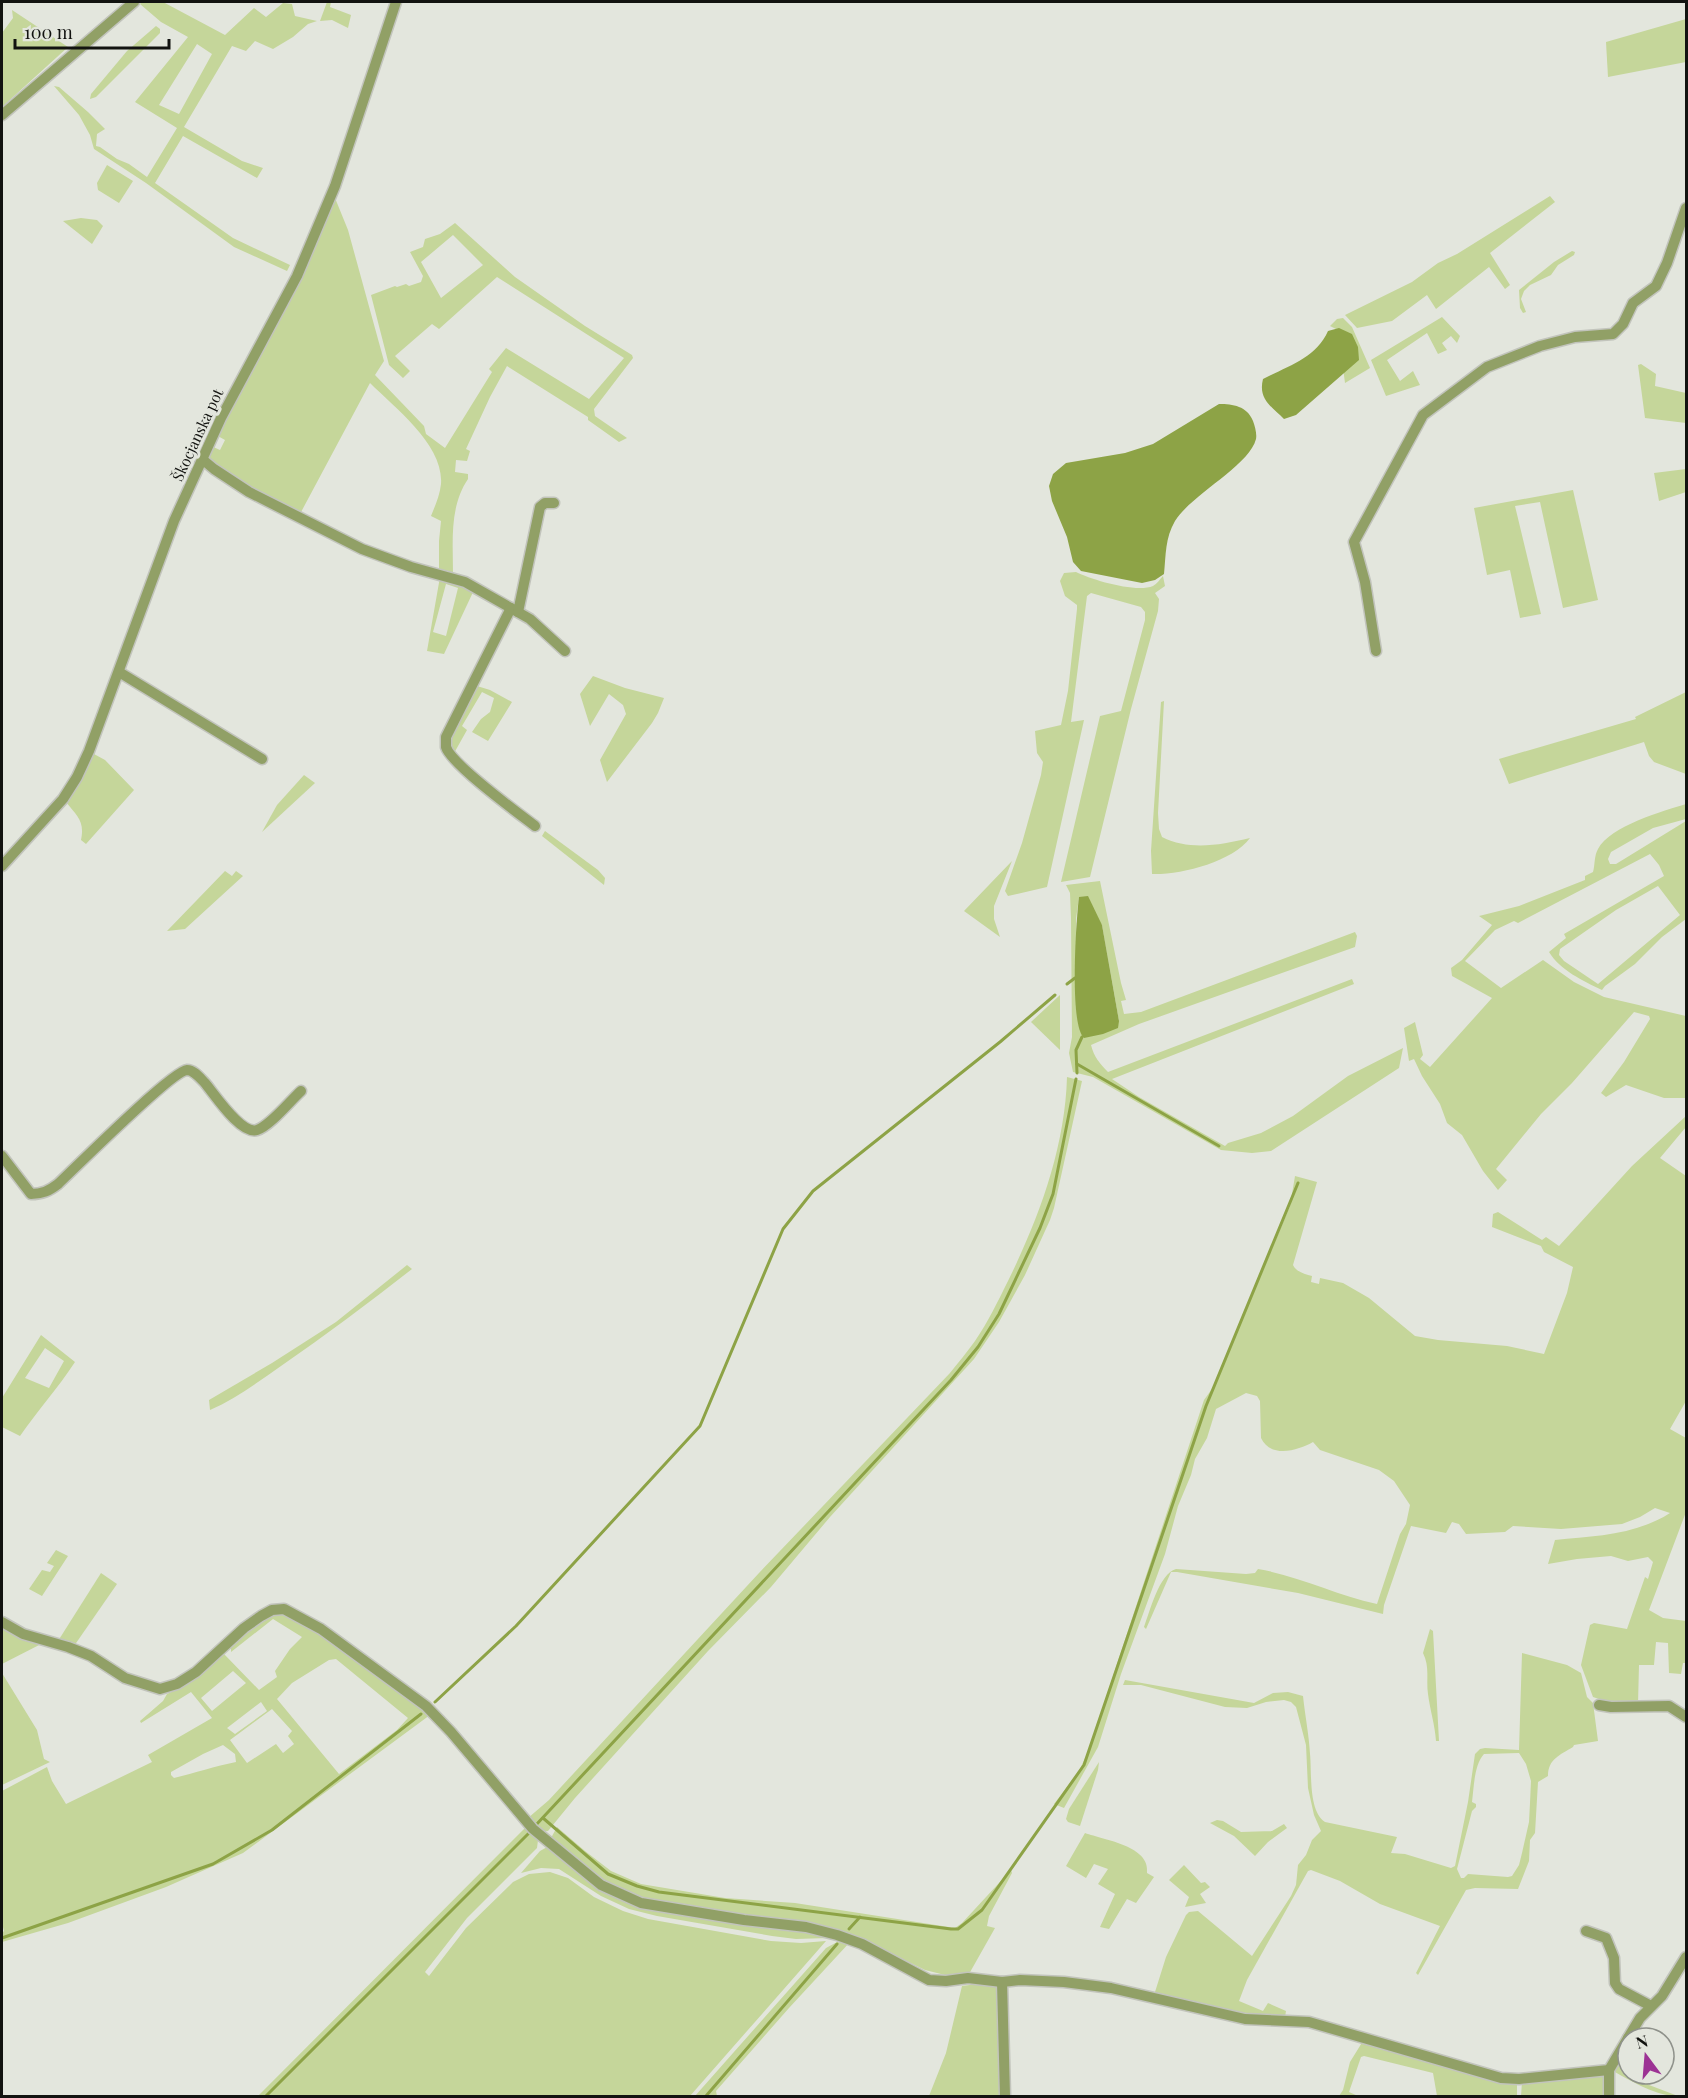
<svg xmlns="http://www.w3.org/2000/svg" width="1688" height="2098" viewBox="0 0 1688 2098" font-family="'Playfair Display',serif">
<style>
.green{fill:#c5d69a;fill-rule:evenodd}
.water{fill:#8da346}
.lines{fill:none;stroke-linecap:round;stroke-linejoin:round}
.stream{stroke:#8da346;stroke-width:3}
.minor-casing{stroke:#c2c4bc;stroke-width:13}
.minor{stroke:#91a066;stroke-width:10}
.labels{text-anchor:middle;stroke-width:6;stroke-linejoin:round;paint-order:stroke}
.street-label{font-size:15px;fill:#121310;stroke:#e3e6dd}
</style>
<rect width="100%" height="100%" fill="#e3e6dd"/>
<g class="green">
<path d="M142,2H163L225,35L254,8L266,17L283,3L292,4L295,16L317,21L308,24L293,37L273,49L255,41L246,51L232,46L184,127L242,161L263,168L257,178L183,136L155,183L233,238L290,265L287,271L234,247L146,183L94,149L90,135L79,115L54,86L59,87L88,112L105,129L97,134L96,146L100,147L117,159L129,164L147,177L177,128L135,102L188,37L161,22L140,4ZM197,44L212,54L179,114L159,105Z"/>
<polygon points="327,2 331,2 330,7 351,15 348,28 332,20 320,21"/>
<polygon points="12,10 68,47 2,107 2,33 13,18"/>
<polygon points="1686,19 1686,62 1608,77 1606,42"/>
<polygon points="156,26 160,29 160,33 96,97 90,99 91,94 127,51"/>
<polygon points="107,165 133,181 119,203 98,190 97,183"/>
<polygon points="1550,196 1555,202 1490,253 1510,285 1505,289 1489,267 1436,309 1427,295 1392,321 1357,328 1345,315 1412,282 1438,263 1457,254"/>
<path d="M335,198L348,230L384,361L375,375L424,426L426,434L445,448L492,372L489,369L506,348L589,399L624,358L497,277L439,329L432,324L395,356L410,371L403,378L389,365L371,295L395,286L397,287L406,284L409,286L421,282L423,276L410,252L423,247L425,239L440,234L455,223L515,277L585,326L632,355L633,358L594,409L595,416L627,438L619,442L588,420V417L507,366L490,397L466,449L470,451L467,461L456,460L455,472L468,474V479C449,507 453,542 453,575L439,571V541L441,521L431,516C435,506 440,495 441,484C444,445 395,408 370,383L300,514C274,500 225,480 208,456L211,446L220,450L225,440L216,435ZM453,235L483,265L441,298L421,262Z"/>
<polygon points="81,218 97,220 103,226 92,244 63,221"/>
<polygon points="1572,251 1575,252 1574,255 1558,265 1551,275 1530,285 1524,291 1521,299 1526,312 1523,313 1520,308 1519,290 1554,262"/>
<polygon points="1442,317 1460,336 1457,343 1451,336 1442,343 1447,350 1438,354 1427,333 1387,360 1400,381 1413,371 1420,385 1386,396 1371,360"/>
<polygon points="1343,318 1352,327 1370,368 1345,383 1338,330 1330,326 1337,319"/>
<polygon points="1641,364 1656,374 1655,386 1686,393 1686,423 1645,418 1638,365"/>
<polygon points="1686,469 1686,492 1659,501 1654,473"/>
<polygon points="1573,490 1598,600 1563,608 1540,502 1515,506 1541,614 1520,618 1510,570 1487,575 1474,508"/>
<path d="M1076,572C1092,580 1136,593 1153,586C1157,584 1160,579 1163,576L1165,586L1155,593L1159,599L1158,611L1131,709L1090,877L1061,882L1100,716L1121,711L1145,620V612L1141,607L1091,593L1087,596L1071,722L1084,720L1047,887L1008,896L1005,891L1022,843L1041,775L1043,762L1037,753L1035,731L1061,725L1068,691L1077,609V605L1065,596L1060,581L1064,573Z"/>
<path d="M440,577L474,590L444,654L427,651ZM446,584L458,588L446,636L433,632Z"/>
<polygon points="593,676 625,688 664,698 658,713 652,723 607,782 600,760 626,714 623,705 609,694 590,726 580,694"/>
<polygon points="477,686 490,690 512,702 488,741 472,732 481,719 490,712 494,698 482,692 462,726 467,730 453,755 448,738"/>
<polygon points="1686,692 1686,774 1654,762 1649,756 1644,742 1509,784 1499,759 1636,719 1635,717"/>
<path d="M1164,701L1158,813L1159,829L1162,837C1190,851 1220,845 1250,838C1232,862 1181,875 1152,874L1151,851L1161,702Z"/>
<path d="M94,754L105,760L134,790L86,844L81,840C85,821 77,816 66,802Z"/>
<polygon points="304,775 315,783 262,832 277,805"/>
<path d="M1686,804V819L1653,828L1611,852L1608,859L1610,864H1616L1686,821V919L1662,937L1635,964L1605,986L1602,990C1583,981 1560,970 1549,952L1566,938L1564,934L1664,876L1659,865L1650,854L1518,923L1514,921L1495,930L1465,961L1501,988L1543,960L1574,982L1604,997L1686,1016V1098H1664L1626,1085L1606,1097L1601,1093L1624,1062L1650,1019L1649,1016L1634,1012L1572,1083L1541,1114L1496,1169L1507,1180L1498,1190L1483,1171L1462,1135L1447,1123L1440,1104L1422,1076L1414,1059L1409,1061L1404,1028L1415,1022L1423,1055L1420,1059L1430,1067L1492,998L1452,976L1451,968L1462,960L1492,925L1479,916L1519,906L1585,880V876L1593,872C1595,865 1594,856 1598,849C1610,826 1663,811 1686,804ZM1658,886L1680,915L1598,984L1564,961L1559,955L1560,949L1616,910Z"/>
<polygon points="545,831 598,870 605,878 604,885 542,836"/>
<polygon points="1012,861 994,906 994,919 1000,937 964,911"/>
<polygon points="225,871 232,876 236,871 243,876 185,929 167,931"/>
<path d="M1100,881L1121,983L1126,1000L1121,1001L1124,1014L1141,1012L1355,932L1357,936L1355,947L1139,1024L1091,1045C1094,1057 1100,1064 1108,1072L1352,979L1354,984L1112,1079L1139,1097L1225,1146L1228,1143L1261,1133L1293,1116L1348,1076L1403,1048L1399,1068L1271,1151L1252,1153L1221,1150L1093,1077L1073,1072L1069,1053L1072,1037L1071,918L1070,893L1066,885ZM1079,897L1102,925L1119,1021L1076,985V919Z"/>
<polygon points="1060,995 1060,1050 1031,1022"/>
<path d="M1067,1077L1082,1081L1054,1208L1050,1220L1025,1275L999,1322L974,1359L830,1517L771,1587L708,1651L575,1798L548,1831L541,1832L528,1818L549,1800L759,1573L950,1373C958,1363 967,1352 975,1341C988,1322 998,1301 1008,1281C1039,1218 1065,1148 1067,1077Z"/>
<path d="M1686,1116V1127L1660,1158L1686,1176V1401L1670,1429L1686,1438V1512L1649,1610L1663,1618L1686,1621V1663H1683L1681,1674L1669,1673L1668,1643L1656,1642L1654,1665H1639L1638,1704L1608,1702L1593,1697L1581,1665L1590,1625L1594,1623L1627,1629L1645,1577L1648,1579L1653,1562L1648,1557L1628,1561L1611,1556L1577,1559L1548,1564L1555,1540C1595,1536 1636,1535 1670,1513L1655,1508L1640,1517L1622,1524L1561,1529L1513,1526L1505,1532L1466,1534L1459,1524L1452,1522L1446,1533L1411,1526L1384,1605L1383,1614L1298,1593L1177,1572H1171L1146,1629L1144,1627C1150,1611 1159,1574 1176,1569L1246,1574L1255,1573L1258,1569C1299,1576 1336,1595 1377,1604L1400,1534L1406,1524L1410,1505L1394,1481L1379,1470L1320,1450L1313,1442C1299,1450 1271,1459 1261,1438L1260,1401L1257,1396L1246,1393L1216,1409L1207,1438L1195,1459L1191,1475L1178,1506L1165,1554L1121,1674L1098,1747L1064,1808L1054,1804L1079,1771L1088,1752L1204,1400L1214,1386L1290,1206L1295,1176L1317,1182L1293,1265C1296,1272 1305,1274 1312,1276L1311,1282L1319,1284L1320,1278L1343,1283L1369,1298L1415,1336L1438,1340L1507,1346L1544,1354L1567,1293L1573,1267L1544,1252L1541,1246L1492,1227L1493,1214L1498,1212L1542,1240L1546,1237L1559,1246L1632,1166Z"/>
<path d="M407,1265L412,1269C369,1303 326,1335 281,1366C258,1382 235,1399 210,1410L209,1400L272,1363L336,1322Z"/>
<path d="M41,1335L75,1362C58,1388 38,1410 20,1436L2,1427V1398ZM45,1348L64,1361L49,1388L25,1378Z"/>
<polygon points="56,1550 68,1556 42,1596 29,1589 42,1570 50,1572 54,1566 47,1563"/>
<polygon points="101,1573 117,1584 74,1646 58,1641"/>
<path d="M282,1614L306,1623L430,1715L243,1853L166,1887L68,1923L2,1942V1933L4,1931L2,1923V1791L47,1767L52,1781L66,1804L152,1762L148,1755L212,1718L191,1692L141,1723L140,1721L163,1701L167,1694L186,1685L224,1654L259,1690L277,1677L275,1671L290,1649L302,1637L273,1619L231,1652V1644L271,1615ZM336,1659L408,1718L397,1730L339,1774L277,1699L292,1683L329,1660ZM233,1671L246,1683L212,1711L201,1698ZM261,1702L267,1711L235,1734L227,1728ZM272,1709L292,1731L288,1736L294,1744L283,1753L276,1744L247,1763L230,1740ZM223,1745L235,1754L236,1762C215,1766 195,1773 174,1778L171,1775V1772L203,1754Z"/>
<polygon points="2,1625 45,1642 2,1664"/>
<path d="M1430,1629L1433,1631L1439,1741H1436C1435,1725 1430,1710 1428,1694C1426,1679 1430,1667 1423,1653Z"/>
<path d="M1522,1653L1567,1665L1581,1673L1587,1697L1593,1703L1598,1741L1574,1745L1573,1747C1560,1755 1548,1759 1548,1776L1538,1782L1535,1833L1530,1840L1529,1861L1518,1889L1475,1888L1466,1890L1418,1975L1416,1973L1440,1926L1380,1904L1340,1881L1311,1870L1308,1871L1247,1980L1239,2001L1263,2011L1268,2003L1286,2011L1285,2017L1243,2015L1157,1995L1155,1992L1166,1957L1186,1915L1189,1912L1198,1911L1252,1956L1291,1896L1296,1885L1298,1865L1306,1855L1312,1840L1321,1831L1314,1815L1308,1788L1306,1745L1296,1707L1291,1702L1284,1700L1266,1702L1247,1708L1225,1707L1141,1685H1123L1125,1680L1254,1703L1273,1693L1288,1692L1303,1696C1305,1715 1309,1735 1310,1754C1312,1772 1308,1811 1325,1822L1397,1837L1391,1853L1405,1854L1451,1868L1455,1866L1468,1802L1475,1754L1480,1749L1485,1748L1519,1750ZM1519,1753L1526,1764L1531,1781L1530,1803L1529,1822L1522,1853L1519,1865L1512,1876L1508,1877L1468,1874L1464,1878H1461L1457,1869L1472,1811L1476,1807V1804L1472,1802C1474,1787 1474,1765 1484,1754Z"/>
<polygon points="2,1673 37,1730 44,1759 50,1762 2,1785"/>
<polygon points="1099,1762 1098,1770 1080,1826 1068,1822 1066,1819 1069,1809"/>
<polygon points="1217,1820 1223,1821 1241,1832 1272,1831 1284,1824 1287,1828 1268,1842 1255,1856 1234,1836 1210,1823"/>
<polygon points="526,1827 538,1840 537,1848 467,1918 425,1972 429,1976 466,1928 513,1882 529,1874 550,1872 568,1878 594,1897 623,1911 648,1919 771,1941 801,1943 826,1941 690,2096 258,2096"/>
<polygon points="557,1827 585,1851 611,1871 641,1884 725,1898 795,1903 955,1928 962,1923 1011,1870 1012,1873 989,1916 987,1926 995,1928 969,1974 945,1975 925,1970 880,1948 723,1914 641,1900 603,1884 551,1838"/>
<path d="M1085,1833C1104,1840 1151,1846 1147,1873L1154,1877L1136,1903L1127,1899L1109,1929L1100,1927L1115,1894L1098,1884L1108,1869L1094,1864L1086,1878L1066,1866Z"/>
<polygon points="549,1846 637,1905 786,1927 828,1938 796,1939 772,1936 657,1916 629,1909 601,1896 559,1869 541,1868 521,1873 540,1851"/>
<polygon points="1184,1865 1201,1883 1205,1882 1210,1887 1200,1894 1206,1903 1185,1907 1189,1897 1169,1880"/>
<polygon points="847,1940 850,1942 789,2008 716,2091 717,2096 695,2096 826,1948 839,1941"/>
<polygon points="985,1983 997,1986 998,1989 1001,2096 929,2096 946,2053 962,1986"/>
<polygon points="1363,2041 1517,2083 1517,2096 1437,2096 1433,2073 1364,2056 1361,2057 1349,2092 1358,2096 1339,2096 1343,2090 1350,2062"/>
<path d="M1628,2045V2074H1635L1649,2085L1678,2096C1656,2096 1633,2082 1615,2072Z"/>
<polygon points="1605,2074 1606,2096 1521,2096 1522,2082"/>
</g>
<g class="water">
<path d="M1339,328L1352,334L1358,347L1359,360L1296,415L1284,419C1271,406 1258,399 1263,379C1288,366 1316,358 1328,331Z"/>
<path d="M1219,404C1233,404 1247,406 1253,421C1255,426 1257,434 1256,439C1249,466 1192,494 1175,521C1165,538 1166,555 1164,574L1155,580L1142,583L1081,571L1073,562L1067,537L1052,501L1049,486L1053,474L1066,463L1125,453L1153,444Z"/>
<path d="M1088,896L1102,925L1119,1021L1118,1028L1103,1034L1084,1038C1069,1025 1076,920 1079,897Z"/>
</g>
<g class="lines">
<g class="stream">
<polyline points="1067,984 1075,978"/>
<polyline points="1077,1064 1219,1146"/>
<polyline points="1077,1073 1076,1050 1082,1037"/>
<polyline points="435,1702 516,1626 700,1426 783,1229 813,1191 1000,1042 1055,995"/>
<polyline points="543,1818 608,1874 637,1886 659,1892 951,1929 958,1929 982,1910 1084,1765 1206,1406 1298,1183"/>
<polyline points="535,1826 951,1380 978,1347 999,1314 1040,1228 1053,1194 1076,1079"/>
<polyline points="849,1929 860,1917"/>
<polyline points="2,1938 213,1864 272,1830 421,1714"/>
<polyline points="266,2096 531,1831"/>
<polyline points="706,2096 837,1944"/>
</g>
<defs>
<g id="minor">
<polyline points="2,115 134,2"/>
<polyline points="202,459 214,469 249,492 362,549 411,567 465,582 530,619 565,651"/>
<path d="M511,608L446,737C446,738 446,746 446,747C451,764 518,813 535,826"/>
<polyline points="518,612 540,507 545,503 554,503"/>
<polyline points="1376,651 1365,582 1354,542 1423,415 1487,367 1540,346 1575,337 1613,334 1623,324 1633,303 1656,286 1667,263 1686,208"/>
<polyline points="119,672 262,759"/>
<polyline points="2,866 63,799 77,777 89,751 174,521 221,418 297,276 335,186 396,2"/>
<path d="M2,1156L31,1194C42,1194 49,1191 58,1184C75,1168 172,1071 187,1070C194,1070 200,1078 205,1083C215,1095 241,1135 257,1130C270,1126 290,1101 301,1091"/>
<polyline points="2,1622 23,1634 68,1647 91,1656 125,1678 160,1689 177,1684 196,1672 244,1628 261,1616 272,1610 284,1609 321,1629 426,1706 451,1732 533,1829 601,1885 641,1903 744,1920 806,1927 837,1935 862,1944 929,1980 946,1981 968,1978 1002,1982"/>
<polyline points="1599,1705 1611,1707 1669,1706 1686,1717"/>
<polyline points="1586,1931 1606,1938 1614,1958 1615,1983 1619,1989 1651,2006"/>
<polyline points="1628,2038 1640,2018 1662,1996 1686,1957"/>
<polyline points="1005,2096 1002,1982 1020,1980 1064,1982 1111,1988 1245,2019 1309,2022 1501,2078 1519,2079 1609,2070 1628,2038"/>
<polyline points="1609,2096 1609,2070"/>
</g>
</defs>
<use href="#minor" class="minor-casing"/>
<use href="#minor" class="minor"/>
</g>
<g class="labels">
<g class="street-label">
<text transform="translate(198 435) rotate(-65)" y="5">Škocjanska pot</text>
</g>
</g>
<rect width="1688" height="2098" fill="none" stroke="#121310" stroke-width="6"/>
<g transform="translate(1646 2056) rotate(344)"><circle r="28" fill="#e3e6dd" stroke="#8f928b" stroke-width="1.5"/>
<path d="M0-4.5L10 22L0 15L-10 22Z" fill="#9c3294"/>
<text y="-9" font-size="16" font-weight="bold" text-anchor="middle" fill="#121310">N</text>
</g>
<path d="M15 39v9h154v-9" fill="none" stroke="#121310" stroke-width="3"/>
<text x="24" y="39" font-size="18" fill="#121310" stroke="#e3e6dd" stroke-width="4.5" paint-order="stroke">100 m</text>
</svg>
